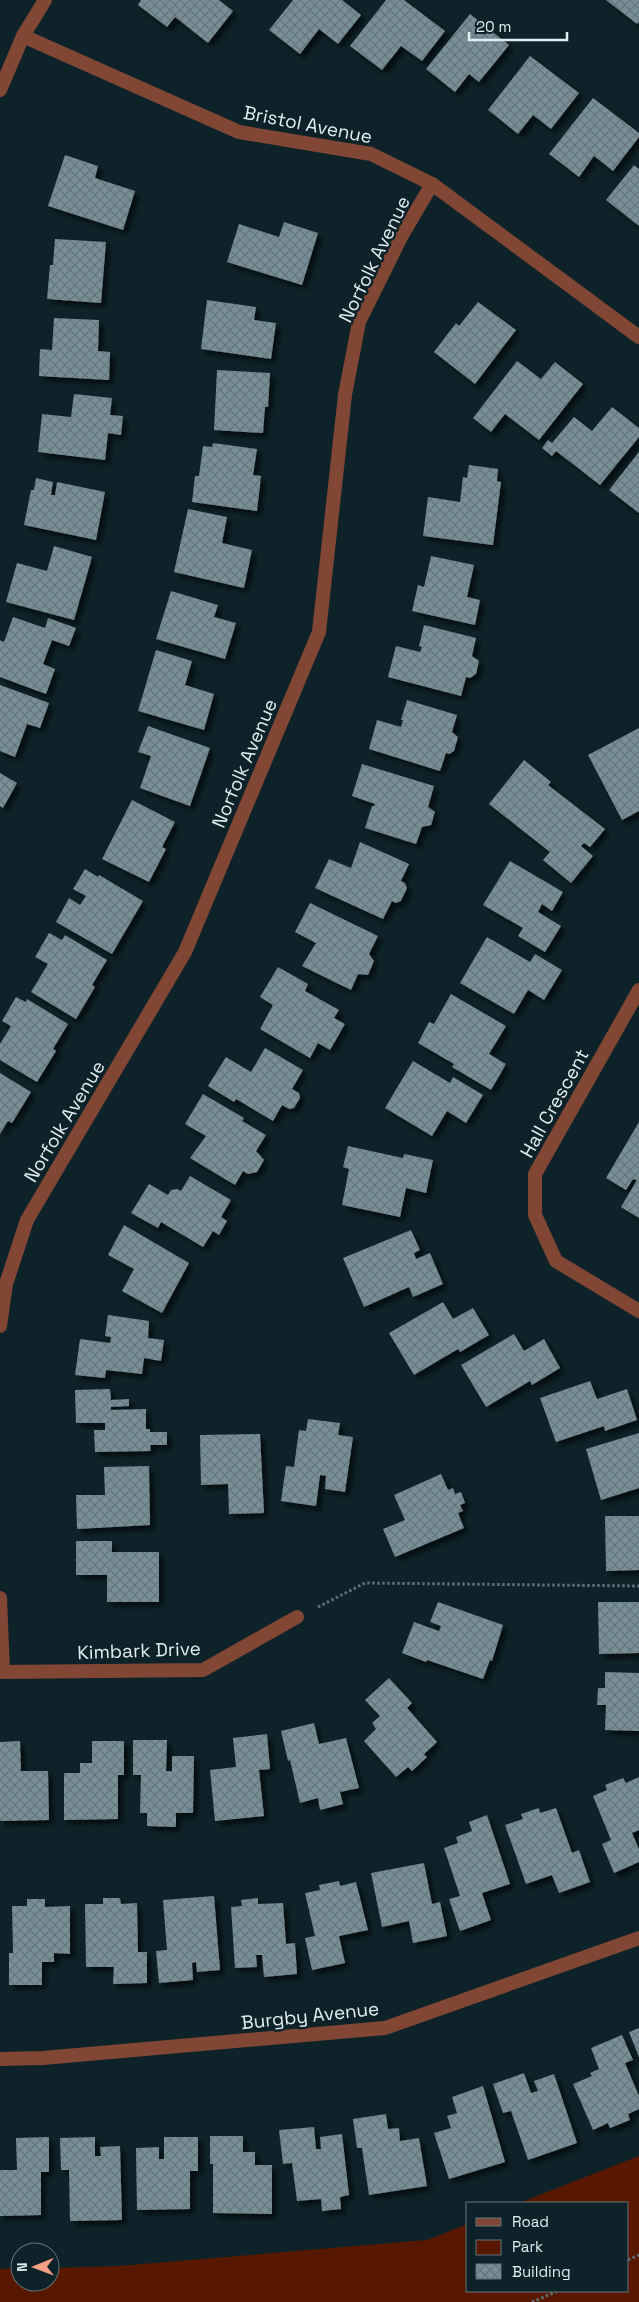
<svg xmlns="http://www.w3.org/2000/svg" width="639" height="2302" viewBox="0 0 639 2302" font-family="'Space Grotesk',sans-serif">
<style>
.park{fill:#581800}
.building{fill:url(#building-cross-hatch);filter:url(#shadow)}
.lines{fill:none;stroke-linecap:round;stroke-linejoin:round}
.path{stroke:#5e7076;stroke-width:3;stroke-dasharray:2.5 2.5;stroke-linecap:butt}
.minor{stroke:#814734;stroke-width:14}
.labels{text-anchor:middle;stroke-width:5;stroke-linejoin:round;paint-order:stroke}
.street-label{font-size:19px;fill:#e1edf2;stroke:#0e2329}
</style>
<defs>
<pattern id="building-cross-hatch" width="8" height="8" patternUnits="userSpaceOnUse" patternTransform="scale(1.25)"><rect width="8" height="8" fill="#788f97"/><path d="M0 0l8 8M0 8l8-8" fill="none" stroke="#66767c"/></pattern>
<filter id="shadow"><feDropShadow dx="4.5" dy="4.5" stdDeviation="2.5" flood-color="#0009"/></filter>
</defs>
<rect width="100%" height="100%" fill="#0e2329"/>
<polygon class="park" points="639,2156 639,2302 0,2302 0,2269 20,2268 20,2282 50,2282 50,2268 118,2266 427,2240 468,2224 468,2291 628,2291 628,2203 519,2203"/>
<g class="building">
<polygon points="141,0 219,0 233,11 208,43 175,17 167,27 138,5"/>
<polygon points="293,0 342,0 361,15 338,44 319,29 300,54 269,30"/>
<polygon points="386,0 404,0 445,31 422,61 401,46 382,70 350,46"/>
<polygon points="606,0 639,0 639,22 637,24"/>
<polygon points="470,14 509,45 479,82 469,74 455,92 426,69"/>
<polygon points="530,56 579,93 551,129 533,115 518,134 488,110"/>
<polygon points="593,98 639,133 639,137 613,171 594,156 579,177 549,154"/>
<polygon points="65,155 98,166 95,178 135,191 123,230 48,206"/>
<polygon points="634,165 639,169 639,226 606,200"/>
<polygon points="284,222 318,233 302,285 227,262 239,224 279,237"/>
<polygon points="55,239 106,242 101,303 47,299 50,265 53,265"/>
<polygon points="207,300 256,307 254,320 276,323 271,359 201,349"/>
<polygon points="478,302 516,330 475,384 434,352 456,323 459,326"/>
<polygon points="54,318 99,320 98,351 110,352 109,380 39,376 40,349 52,350"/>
<polygon points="517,361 541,379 555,362 583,384 539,440 505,414 491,432 473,418"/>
<polygon points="217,370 270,373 268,407 265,407 263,433 214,430"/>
<polygon points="74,394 112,398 110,415 123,416 121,435 108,433 105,460 38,452 42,414 71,417"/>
<polygon points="612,407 639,428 639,437 600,485 556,451 552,456 542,448 548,440 552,443 574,417 592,431"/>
<polygon points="213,443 257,449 253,475 261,476 257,511 192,502 195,476 199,476 203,446 212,447"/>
<polygon points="639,452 639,513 609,490"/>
<polygon points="469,465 498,469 497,481 501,482 493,545 423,536 428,497 460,502 463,477 467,478"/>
<polygon points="36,478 53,482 51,495 55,495 57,482 105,492 96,540 24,525 31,490 34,490"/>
<polygon points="188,509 227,517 222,543 252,550 244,588 174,572"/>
<polygon points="54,546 92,557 74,620 6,602 17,563 47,571"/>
<polygon points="431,556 474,565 467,597 480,600 475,625 412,611 418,585 424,587"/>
<polygon points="171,591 218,605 214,617 236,623 225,659 156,639"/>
<polygon points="13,617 45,628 48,618 76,628 69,646 52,640 43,664 55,669 46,694 0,677 0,640 4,642"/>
<polygon points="424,625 476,638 472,656 479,661 476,674 470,678 466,677 461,696 388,677 396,646 420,652 422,647 419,646"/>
<polygon points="156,650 192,661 185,685 214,694 204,730 138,711"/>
<polygon points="0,685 49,703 40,728 27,724 15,757 0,751"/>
<polygon points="407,700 457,715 452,732 458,737 454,751 449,754 446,753 440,771 369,749 377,720 401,727 403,720 401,720"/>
<polygon points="148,726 210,748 190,806 140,788 151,756 138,752"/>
<polygon points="639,728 639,811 622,820 588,755"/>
<polygon points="524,760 551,782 548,785 605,829 590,847 584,843 581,846 593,856 571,883 543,860 550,852 489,804"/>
<polygon points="362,764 434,786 428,807 435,812 431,825 422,827 416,844 365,828 372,806 374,806 375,804 352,796"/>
<polygon points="0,773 17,783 3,808 0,806"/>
<polygon points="132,800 175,822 162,847 166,849 149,882 102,859"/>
<polygon points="360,842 409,864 401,881 405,883 407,888 401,901 396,903 392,901 383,919 315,888 329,859 351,868"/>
<polygon points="510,861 563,892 552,911 542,904 538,912 561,926 545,952 518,936 523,928 483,905"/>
<polygon points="85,869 98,877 99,875 143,901 112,954 56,922 69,898 80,905 86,896 73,889"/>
<polygon points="310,903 378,936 369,954 374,961 368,975 358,974 351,990 302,966 316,943 295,932"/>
<polygon points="49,933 62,940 65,935 107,960 92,985 95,987 76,1019 31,992 48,964 35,957"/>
<polygon points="487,937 530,962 535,954 562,970 544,1000 528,990 514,1014 460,983"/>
<polygon points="278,967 308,984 305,991 339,1010 334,1018 345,1024 330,1050 318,1043 310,1058 260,1029 273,1005 260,997"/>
<polygon points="451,994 506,1026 489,1054 506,1064 491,1090 452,1067 454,1064 418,1043 429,1022 434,1024"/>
<polygon points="16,997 26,1002 27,999 68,1024 53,1049 56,1051 37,1082 0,1060 0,1044 11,1026 2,1021"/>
<polygon points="265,1048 303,1070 292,1089 299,1093 300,1098 294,1108 289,1109 282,1105 273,1121 236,1099 234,1102 208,1086 226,1057 251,1072"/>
<polygon points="413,1061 450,1083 453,1077 483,1095 466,1123 447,1111 432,1136 385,1108"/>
<polygon points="0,1073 31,1092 12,1123 8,1121 0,1134"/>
<polygon points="203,1094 244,1118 242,1121 266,1135 256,1151 264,1160 257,1172 248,1174 243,1171 235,1185 190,1158 206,1136 185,1124"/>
<polygon points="639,1122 639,1218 621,1207 637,1180 633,1179 626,1190 606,1178"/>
<polygon points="348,1146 403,1158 404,1154 433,1160 426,1193 406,1188 400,1217 342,1205 349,1169 343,1167"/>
<polygon points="190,1176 231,1200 221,1217 227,1221 219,1235 213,1231 203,1247 161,1222 158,1228 131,1213 149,1184 168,1195 171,1190 177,1189 181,1191"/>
<polygon points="124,1225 189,1263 162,1313 122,1291 134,1269 108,1255"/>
<polygon points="411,1230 420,1250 414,1253 416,1259 430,1253 443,1284 413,1297 409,1287 364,1307 343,1258"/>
<polygon points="443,1302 453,1319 473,1308 489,1335 460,1352 458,1349 414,1375 389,1333"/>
<polygon points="108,1315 149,1321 148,1338 164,1340 161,1361 144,1358 142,1374 106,1370 105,1378 75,1375 80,1339 110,1343 111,1337 105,1336"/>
<polygon points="514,1334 524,1351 544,1339 560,1368 532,1385 530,1381 486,1407 461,1365"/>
<polygon points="590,1381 597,1399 627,1389 637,1420 605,1431 604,1426 556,1442 540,1398"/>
<polygon points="110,1389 111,1400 129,1399 129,1406 111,1407 111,1410 146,1409 146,1429 150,1429 150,1432 167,1432 167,1445 150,1445 151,1451 95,1452 94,1430 105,1430 105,1423 76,1423 75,1390"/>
<polygon points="308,1419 340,1423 338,1435 353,1437 345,1492 325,1489 326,1476 320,1475 316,1506 281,1501 286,1466 294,1467 299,1430 306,1431"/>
<polygon points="639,1433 639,1488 601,1500 586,1449"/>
<polygon points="260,1434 264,1513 229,1514 228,1484 201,1485 200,1435"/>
<polygon points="149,1466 150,1525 77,1529 76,1495 105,1495 104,1467"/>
<polygon points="441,1474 448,1490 453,1488 455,1494 461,1492 465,1503 460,1505 463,1511 458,1513 464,1528 395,1557 383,1529 405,1520 394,1495"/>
<polygon points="605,1516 639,1516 639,1570 606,1571"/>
<polygon points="76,1541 112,1541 112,1552 159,1552 159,1602 107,1602 107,1575 76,1575"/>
<polygon points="438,1602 503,1625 492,1661 490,1660 483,1679 427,1660 426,1662 402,1653 414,1622 439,1631 441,1626 430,1622"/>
<polygon points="598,1602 639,1602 639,1653 599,1654"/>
<polygon points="605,1672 639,1673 639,1731 605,1730 606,1705 597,1705 598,1688 605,1688"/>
<polygon points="389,1678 412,1703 407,1708 437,1742 424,1754 427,1757 412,1771 408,1767 396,1777 364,1741 376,1729 372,1723 380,1716 365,1700"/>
<polygon points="314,1723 319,1744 346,1738 359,1788 340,1792 343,1804 320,1810 318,1798 300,1803 290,1760 288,1761 281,1731"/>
<polygon points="267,1734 270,1769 259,1770 264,1816 215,1821 210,1770 236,1767 233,1738"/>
<polygon points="133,1740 167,1740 166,1771 172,1771 172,1756 194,1756 193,1813 176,1813 176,1827 147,1826 147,1813 140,1813 141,1775 133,1775"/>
<polygon points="20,1741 21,1771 48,1771 49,1820 0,1821 0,1742"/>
<polygon points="92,1741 124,1741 124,1775 118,1775 118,1819 64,1820 64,1773 80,1773 80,1763 92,1763"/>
<polygon points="639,1777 639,1830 632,1833 639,1849 639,1862 614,1873 602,1844 611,1840 593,1796 607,1790 605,1785 623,1778 626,1783"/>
<polygon points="539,1808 540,1813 556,1808 572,1853 579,1850 590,1882 559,1893 552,1875 526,1884 505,1825 523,1819 521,1814"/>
<polygon points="487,1815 510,1884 482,1893 491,1920 460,1931 449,1899 460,1896 444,1848 458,1843 456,1837 472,1831 469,1822"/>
<polygon points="424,1863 432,1904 440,1902 447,1936 413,1943 409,1921 382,1927 371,1873"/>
<polygon points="339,1881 340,1886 356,1882 368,1930 339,1936 345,1963 312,1970 305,1938 315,1936 305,1893 320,1890 319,1885"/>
<polygon points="214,1896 220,1970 197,1972 196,1962 192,1963 193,1980 159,1983 156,1951 167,1950 163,1900"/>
<polygon points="103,1898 120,1898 121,1904 137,1903 138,1952 147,1952 147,1983 113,1984 114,1967 86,1967 85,1904 103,1904"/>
<polygon points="258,1898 258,1904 283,1903 286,1944 295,1943 297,1974 264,1977 262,1955 256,1955 257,1967 235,1968 231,1907 242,1906 241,1900"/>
<polygon points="27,1899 45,1899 45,1907 70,1906 70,1954 54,1953 54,1962 42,1962 42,1985 9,1985 9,1953 13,1953 12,1906 27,1906"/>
<polygon points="639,2028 639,2057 629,2032"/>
<polygon points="622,2035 633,2060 625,2063 639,2096 639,2109 628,2114 630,2120 610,2128 608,2123 593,2130 573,2084 592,2076 590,2073 599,2069 591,2048"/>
<polygon points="524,2073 531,2093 538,2091 534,2081 554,2074 577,2143 528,2160 511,2111 503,2113 493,2084"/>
<polygon points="483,2086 505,2162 449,2179 434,2133 451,2128 447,2116 457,2113 452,2097"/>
<polygon points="386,2114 388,2129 399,2128 400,2141 419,2138 427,2186 369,2195 362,2148 357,2148 353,2119"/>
<polygon points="314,2127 316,2149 321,2149 320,2137 342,2134 349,2195 340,2197 341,2209 322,2211 321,2199 297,2201 292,2163 283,2164 279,2130"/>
<polygon points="210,2136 243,2136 243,2152 255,2152 255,2165 272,2165 272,2214 213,2213 213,2164 210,2164"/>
<polygon points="49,2137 49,2172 41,2172 41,2215 0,2216 0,2170 17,2170 16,2138"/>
<polygon points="95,2137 95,2156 101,2156 100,2147 120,2146 122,2220 70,2221 69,2170 61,2170 60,2138"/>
<polygon points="164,2137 198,2137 198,2171 190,2171 190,2209 137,2210 136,2148 159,2147 159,2159 164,2159"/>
</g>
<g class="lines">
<g class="path">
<polyline points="318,1607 365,1583 639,1586"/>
<polyline points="628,2260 639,2255"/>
<polyline points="532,2302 558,2291"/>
</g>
<g class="minor">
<polyline points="23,36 239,132 371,154 432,184 639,337"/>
<polyline points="0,90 23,36 45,0"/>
<polyline points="639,990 535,1174 535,1215 556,1261 639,1311"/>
<polyline points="0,1326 6,1284 27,1220 185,952 319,632 345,395 359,322 401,237 432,184"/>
<polyline points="0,1598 3,1672"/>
<polyline points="0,1672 203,1670 297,1617"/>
<polyline points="0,2059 43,2058 385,2028 639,1938"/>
</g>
</g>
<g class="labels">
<g class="street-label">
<text transform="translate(308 124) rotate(11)" y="7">Bristol Avenue</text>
<text transform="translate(374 259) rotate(-64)" y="7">Norfolk Avenue</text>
<text transform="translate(244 763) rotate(-67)" y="7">Norfolk Avenue</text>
<text transform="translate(554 1103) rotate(-61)" y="7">Hall Crescent</text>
<text transform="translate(64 1121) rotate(-59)" y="7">Norfolk Avenue</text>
<text transform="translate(139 1650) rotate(-2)" y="7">Kimbark Drive</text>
<text transform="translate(310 2015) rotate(-6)" y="7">Burgby Avenue</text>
</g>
</g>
<rect x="466" y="2202" width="162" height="90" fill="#0e2329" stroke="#627479"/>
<rect x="476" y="2218" width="25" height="8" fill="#814734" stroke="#627479"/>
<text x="512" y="2227" font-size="15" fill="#e1edf2">Road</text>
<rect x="476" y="2240" width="25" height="15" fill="#581800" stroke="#627479"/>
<text x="512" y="2252" font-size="15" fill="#e1edf2">Park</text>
<rect x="476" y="2264" width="25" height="15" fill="url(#building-cross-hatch)" stroke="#627479"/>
<text x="512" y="2277" font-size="15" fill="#e1edf2">Building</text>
<g transform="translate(35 2267) rotate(269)"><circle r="24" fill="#0e2329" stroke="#627479"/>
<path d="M0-4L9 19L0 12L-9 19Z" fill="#f39f83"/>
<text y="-8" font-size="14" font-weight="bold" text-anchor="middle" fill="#e1edf2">N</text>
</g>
<path d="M469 32v8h98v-8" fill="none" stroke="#e1edf2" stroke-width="2.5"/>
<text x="476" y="32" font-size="15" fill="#e1edf2" stroke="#0e2329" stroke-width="4" paint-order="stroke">20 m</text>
</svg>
